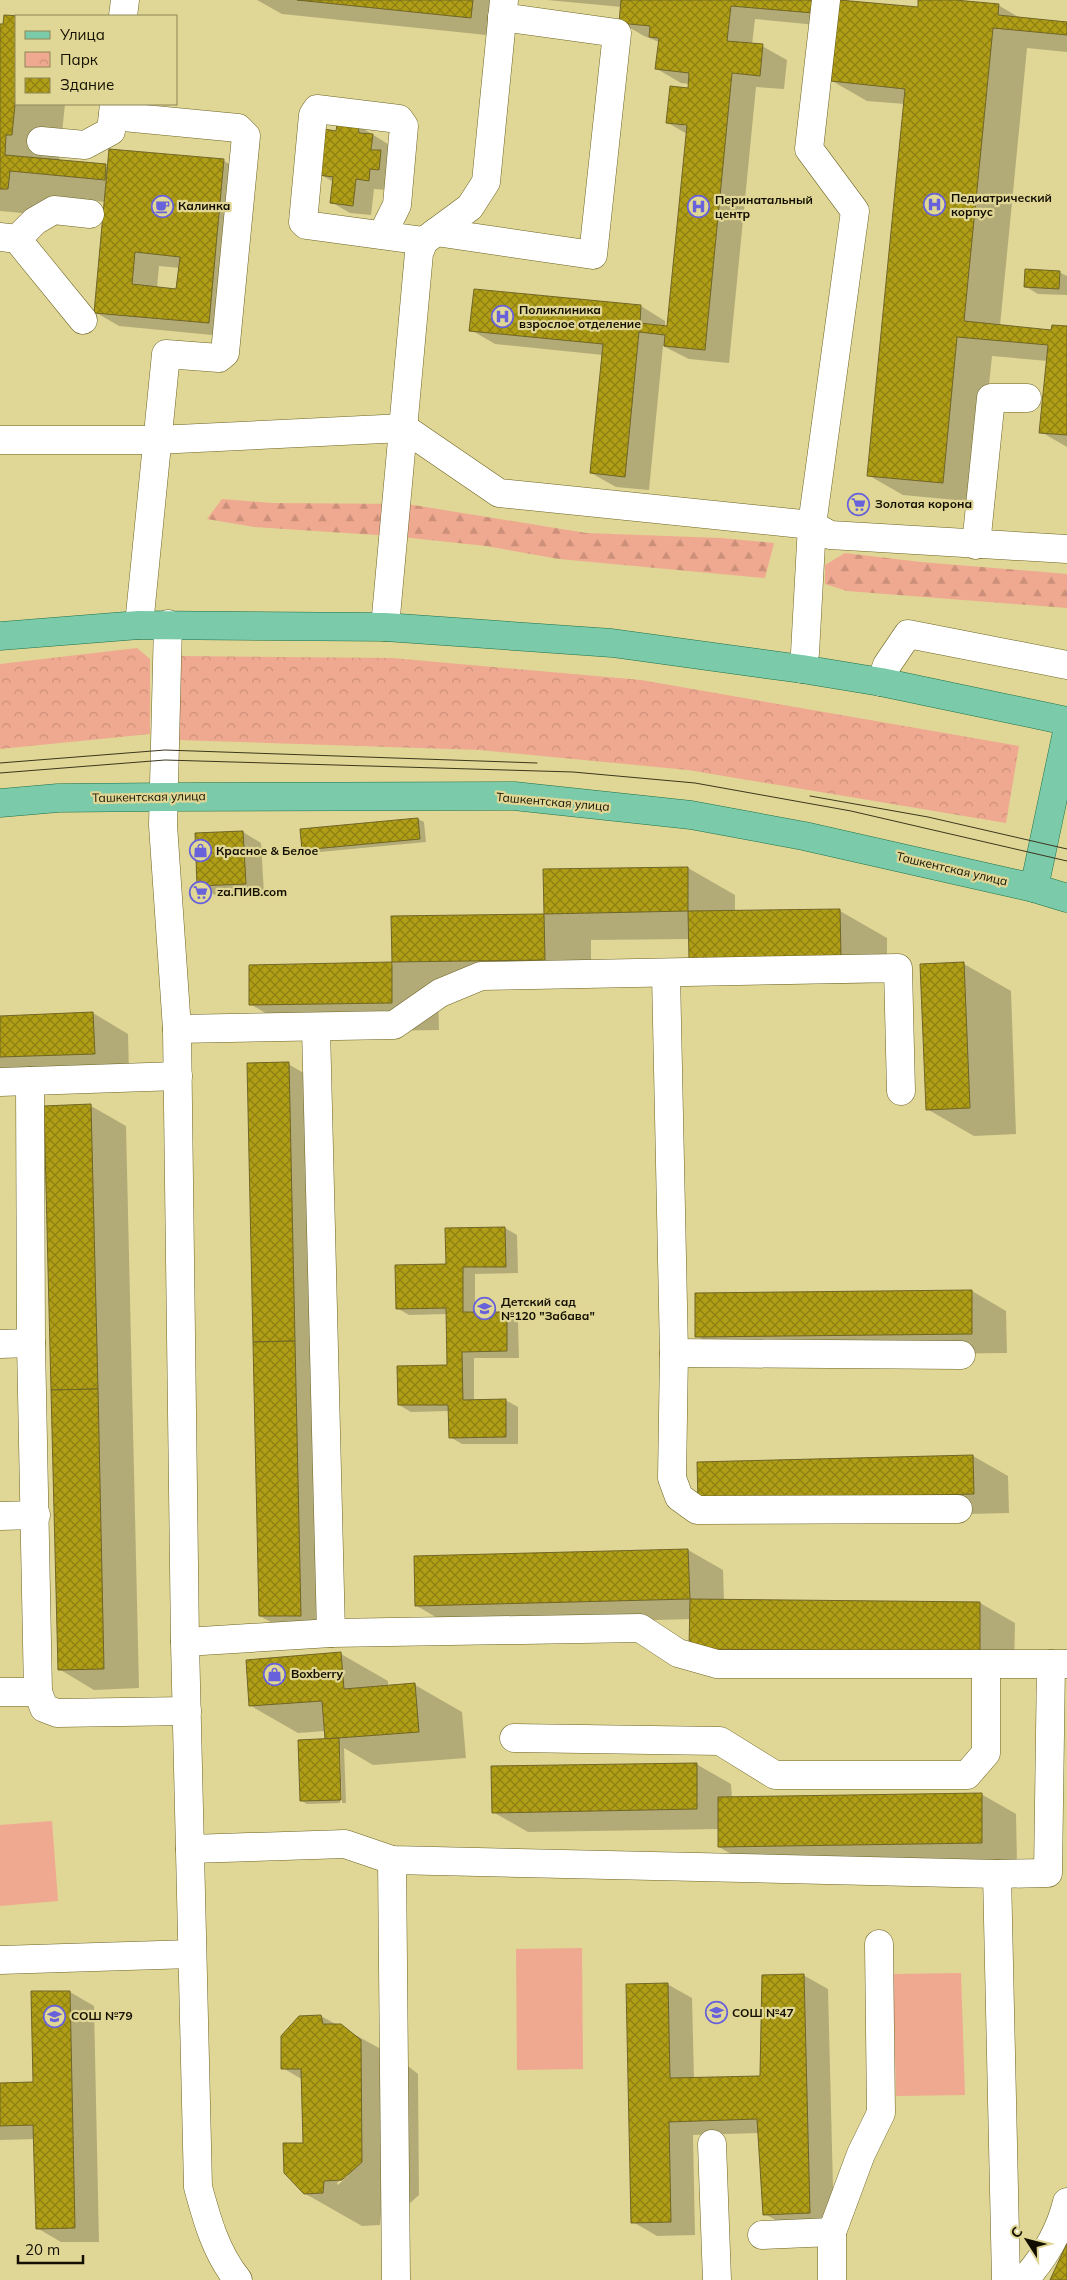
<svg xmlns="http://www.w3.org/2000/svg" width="1067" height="2280" viewBox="0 0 1067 2280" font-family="Mulish,sans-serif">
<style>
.forest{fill:url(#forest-firs)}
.park{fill:url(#park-crowns)}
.pitch{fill:#efa990}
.shadow{fill:#0003;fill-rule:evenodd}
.building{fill:url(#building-cross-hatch);stroke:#706627;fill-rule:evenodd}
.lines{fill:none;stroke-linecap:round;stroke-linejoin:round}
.minor-casing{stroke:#6d6424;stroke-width:29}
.major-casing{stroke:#1d724a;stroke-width:29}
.minor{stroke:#fff;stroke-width:28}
.major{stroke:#7bcaaa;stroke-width:28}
.tram{stroke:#3c371e;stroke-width:1}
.labels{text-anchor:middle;stroke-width:4.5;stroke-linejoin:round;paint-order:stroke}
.poi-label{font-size:12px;font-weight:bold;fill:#130f00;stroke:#e0d695;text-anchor:start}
.street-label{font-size:12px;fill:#130f00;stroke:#e0d695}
</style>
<defs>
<pattern id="forest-firs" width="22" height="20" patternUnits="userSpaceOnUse" patternTransform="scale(1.25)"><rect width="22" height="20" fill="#efa990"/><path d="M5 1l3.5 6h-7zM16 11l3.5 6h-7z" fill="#cc907a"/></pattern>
<pattern id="park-crowns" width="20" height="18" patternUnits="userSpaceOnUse" patternTransform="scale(1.25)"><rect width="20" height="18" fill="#efa990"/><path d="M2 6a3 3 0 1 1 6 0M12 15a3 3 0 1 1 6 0" fill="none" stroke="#cc907a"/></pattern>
<pattern id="building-cross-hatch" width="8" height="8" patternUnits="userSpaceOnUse" patternTransform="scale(1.25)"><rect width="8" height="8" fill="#b09e16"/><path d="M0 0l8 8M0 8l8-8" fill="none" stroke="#8e7f12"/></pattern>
</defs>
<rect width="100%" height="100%" fill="#e0d695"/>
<g class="forest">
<polygon points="222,499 272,503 407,504 586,533 721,538 774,543 765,578 559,559 486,546 392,536 254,527 207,519"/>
<polygon points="845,553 921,562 1067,574 1067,608 847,591 825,584 825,565"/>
</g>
<g class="park">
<polygon points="137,648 150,659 150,734 0,749 0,664"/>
<polygon points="180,656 392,658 641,680 1019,746 1006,823 688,770 480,750 178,740"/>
</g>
<g class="pitch">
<polygon points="52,1821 58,1901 0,1906 0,1825"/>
<polygon points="582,1948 583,2069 517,2070 516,1949"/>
<polygon points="961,1973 965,2095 896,2096 893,1974"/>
</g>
<g class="shadow">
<polygon points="257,0 510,0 506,37 282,14"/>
<polygon points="547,0 840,0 919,8 920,0 942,0 998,5 1022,19 1067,23 1067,52 1027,48 1000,326 1052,331 1067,328 1067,447 1041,432 1048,361 992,356 977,502 903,495 868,475 905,104 867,101 832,81 838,27 755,19 752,45 762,46 787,60 784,89 756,87 729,363 689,359 663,346 649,490 616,487 591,473 603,355 495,344 471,330 641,306 665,321 665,327 668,327 687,134 668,123 689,89 689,84 681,83 657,69 659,42 644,36 620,22 622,7"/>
<path d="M6,16L16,17V104H65L59,161L108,167L110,150L224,161L248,175L233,337L119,326L95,312L105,202L57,197L55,216L0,211V25L4,26ZM159,266L180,268L178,291L157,288Z"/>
<polygon points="351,121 391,146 387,190 374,189 371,215 350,213 331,202 333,182 320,174 338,132"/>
<polygon points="1059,272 1067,276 1067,295 1038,294 1026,287"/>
<polygon points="418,819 424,822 426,842 309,853 303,849 301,830"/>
<polygon points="243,832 261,843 264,894 217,896 198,886"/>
<polygon points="688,868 735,895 735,912 840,911 887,938 887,983 737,985 690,958 690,939 591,940 591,987 438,989 439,1030 298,1032 250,1004 391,964 393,965 392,917 545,915 545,870"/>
<polygon points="964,964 1011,991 1016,1134 974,1136 927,1109"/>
<polygon points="93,1013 128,1034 129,1073 0,1078 0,1017"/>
<polygon points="288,1064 323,1084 335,1635 295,1636 260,1616"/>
<polygon points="91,1106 126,1126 139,1688 94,1690 59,1669"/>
<polygon points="505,1228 517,1235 518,1273 475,1274 475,1313 506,1313 518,1320 519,1358 474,1358 474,1401 505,1400 518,1407 518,1444 462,1444 450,1437 449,1411 411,1412 399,1405 448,1367 447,1314 409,1315 397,1308 447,1265"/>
<polygon points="972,1291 1006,1311 1007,1353 731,1356 697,1336"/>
<polygon points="973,1456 1008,1476 1009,1513 734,1520 698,1463"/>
<polygon points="688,1550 723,1570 724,1601 980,1603 1015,1623 1014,1671 725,1668 691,1619 451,1626 417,1606 415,1557"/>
<polygon points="341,1654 388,1681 388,1687 415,1685 462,1712 466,1758 373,1765 344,1748 346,1803 342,1803 340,1746 338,1744 340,1803 307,1804 302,1801 326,1740 326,1731 298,1733 251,1706"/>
<polygon points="696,1764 731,1784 732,1798 981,1794 1016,1814 1017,1863 754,1867 719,1847 719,1829 528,1832 493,1812"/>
<polygon points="803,1975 828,1989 834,2227 789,2228 765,2214 759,2133 693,2135 695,2235 657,2236 633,2222 667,1984 692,1998 694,2079 761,2077"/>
<polygon points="70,1992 94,2006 99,2242 61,2242 37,2228 35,2139 0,2140 0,2084 35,2084 33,1993"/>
<path d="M321,2016L399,2059L418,2074L419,2195L400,2212L381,2214L380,2225L362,2226L304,2193L303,2080L283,2068ZM345,2175H349L338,2185L337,2183Z"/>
</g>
<g class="building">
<polygon points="297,0 473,0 471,18"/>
<polygon points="621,0 814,0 813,13 731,6 727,41 763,44 760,76 732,73 705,350 664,346 665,335 639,332 625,477 590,473 603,344 469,331 474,289 641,305 640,323 667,326 687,125 666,123 670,86 688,88 689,73 655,69 659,38 649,37 650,26 619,23"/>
<polygon points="839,0 918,7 918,0 955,0 999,4 998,15 1067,22 1067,35 993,28 964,321 1051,330 1052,325 1067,326 1067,435 1039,433 1048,345 957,337 943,483 867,476 905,89 831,81"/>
<polygon points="4,15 21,16 16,16 16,94 12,135 6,135 5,155 106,164 105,180 10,171 8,189 0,189 0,24 3,24"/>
<polygon points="337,125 358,125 359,133 373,134 371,150 381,150 379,170 370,169 369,181 356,179 353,206 330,203 333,177 318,175 324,129 336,131"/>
<path d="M109,149L224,159L209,323L94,313ZM135,252L180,257L176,289L132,284Z"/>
<polygon points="1025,269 1060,271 1059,289 1024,287"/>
<polygon points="418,818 420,839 302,850 300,829"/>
<polygon points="243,831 246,884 197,886 195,833"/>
<polygon points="688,867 688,911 544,914 543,869"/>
<polygon points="840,909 841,957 689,959 688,911"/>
<polygon points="544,914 545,960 392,962 391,916"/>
<polygon points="392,962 392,1003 249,1005 249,965"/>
<polygon points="964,962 970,1108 926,1110 920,964"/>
<polygon points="93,1012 95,1054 0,1057 0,1016"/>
<polygon points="289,1062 295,1341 253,1342 247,1063"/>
<polygon points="91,1104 98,1389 51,1390 44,1106"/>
<polygon points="505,1227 506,1267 463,1267 463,1312 507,1312 507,1351 462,1352 463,1400 506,1399 506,1437 449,1438 448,1405 398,1405 397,1366 447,1365 446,1308 396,1309 395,1265 446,1264 445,1228"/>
<polygon points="972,1290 972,1334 695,1337 695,1293"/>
<polygon points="295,1341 301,1616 259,1616 253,1342"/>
<polygon points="98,1389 104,1669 58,1670 51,1390"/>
<polygon points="973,1455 974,1494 698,1501 697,1462"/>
<polygon points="688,1549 690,1599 415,1606 414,1556"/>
<polygon points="690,1599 980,1602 980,1652 689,1649"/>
<polygon points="341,1652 344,1689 415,1683 419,1732 325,1739 322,1701 249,1706 246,1660"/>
<polygon points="339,1738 341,1800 300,1801 298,1740"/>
<polygon points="697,1763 697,1809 492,1813 491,1766"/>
<polygon points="982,1793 982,1843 718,1847 718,1797"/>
<polygon points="804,1974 810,2213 763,2215 757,2119 669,2122 671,2222 631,2223 626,1984 668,1983 670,2078 760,2076 762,1975"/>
<polygon points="31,1991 70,1991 75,2228 36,2229 33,2125 0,2126 0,2083 33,2082"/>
<polygon points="321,2015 323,2024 341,2024 361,2040 362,2162 342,2180 324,2181 323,2193 304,2194 284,2173 283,2143 303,2143 301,2069 281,2069 281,2036 299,2016"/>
<polygon points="1067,2243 1067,2280 1050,2280"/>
</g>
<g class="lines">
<defs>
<g id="minor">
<polyline points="123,16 125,0"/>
<polyline points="113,116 238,128 246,136 225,353 219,358 166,354 139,625"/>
<polyline points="41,141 85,145 111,131 114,104"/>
<polyline points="436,232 593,255 617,33 502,17"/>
<polyline points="382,235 397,205 404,126 399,119 317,109 313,115 303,222 306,225 424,241"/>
<polyline points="0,237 17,239 83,320"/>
<polyline points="17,239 35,221 54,210 90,214"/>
<polyline points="0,440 156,440 404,428 499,493 812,525 830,535 1067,549"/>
<polyline points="976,545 991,398 1027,398"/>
<path d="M168,624L163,825L177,1029L185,1642L198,2187C207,2220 216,2253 238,2280"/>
<polyline points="385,627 419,253 424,241 470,207 486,182 504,0"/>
<polyline points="802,669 805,653 812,525 855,211 809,149 826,0"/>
<polyline points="881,682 887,665 908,634 1067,665"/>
<polyline points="666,974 674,1353 672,1478 679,1497 697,1510 958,1509"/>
<polyline points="316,1028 331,1633"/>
<polyline points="177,1029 394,1025 440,993 481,976 898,968 901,1091"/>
<polyline points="30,1081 31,1343 38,1692 44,1708 57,1713 187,1711"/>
<polyline points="0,1082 178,1076"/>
<polyline points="0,1344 31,1343"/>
<polyline points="674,1353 961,1355"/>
<polyline points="0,1516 36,1515"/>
<polyline points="185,1642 331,1633 640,1628 678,1653 717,1664 1067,1664"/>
<polyline points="0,1692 38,1692"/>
<polyline points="514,1738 720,1741 775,1775 967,1775 986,1753 986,1665"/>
<polyline points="190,1849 345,1844 392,1860 997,1874 1048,1873 1051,1664"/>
<polyline points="392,1860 396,2280"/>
<polyline points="997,1874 1006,2280"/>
<polyline points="0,1960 192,1954"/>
<polyline points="712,2144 717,2280"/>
<polyline points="832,2232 861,2154 881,2113 879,1944"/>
<polyline points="762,2235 832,2232 832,2280"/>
<path d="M1024,2280C1044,2258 1060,2231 1067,2202"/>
</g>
<g id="major">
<polyline points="0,636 139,625 385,627 612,643 802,669 881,682 1067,721"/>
<polyline points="0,803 58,798 164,797 514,796 691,815 804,836 1034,888 1067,898"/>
<polyline points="1034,888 1067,732"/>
</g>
</defs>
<use href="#minor" class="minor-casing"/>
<use href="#major" class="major-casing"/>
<use href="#minor" class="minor"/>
<use href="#major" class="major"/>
<g class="tram">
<polyline points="0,763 165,750 537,763"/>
<polyline points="0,773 165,760 573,772 695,783 851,811 1067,861"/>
<polyline points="810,796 928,817 1067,849"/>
</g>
</g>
<defs>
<symbol id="hospital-ring" viewBox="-11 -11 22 22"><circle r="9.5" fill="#e0d695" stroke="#6762db" stroke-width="1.5"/><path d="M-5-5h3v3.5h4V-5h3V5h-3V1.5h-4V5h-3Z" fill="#6762db"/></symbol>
<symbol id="cafe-ring" viewBox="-11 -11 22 22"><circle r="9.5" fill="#e0d695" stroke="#6762db" stroke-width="1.5"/><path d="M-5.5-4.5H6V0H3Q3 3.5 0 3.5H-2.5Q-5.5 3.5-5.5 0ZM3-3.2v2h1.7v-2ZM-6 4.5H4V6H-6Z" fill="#6762db"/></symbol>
<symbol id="supermarket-ring" viewBox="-11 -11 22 22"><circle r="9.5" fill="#e0d695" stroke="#6762db" stroke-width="1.5"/><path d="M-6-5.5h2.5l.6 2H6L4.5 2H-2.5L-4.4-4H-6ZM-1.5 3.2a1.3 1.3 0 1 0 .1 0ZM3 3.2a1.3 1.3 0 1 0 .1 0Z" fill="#6762db"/></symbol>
<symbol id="shop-ring" viewBox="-11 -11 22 22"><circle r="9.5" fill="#e0d695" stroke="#6762db" stroke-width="1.5"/><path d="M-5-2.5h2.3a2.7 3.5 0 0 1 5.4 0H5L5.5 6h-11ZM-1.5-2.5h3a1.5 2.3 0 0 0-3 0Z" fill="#6762db"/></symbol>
<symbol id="school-ring" viewBox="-11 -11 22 22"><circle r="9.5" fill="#e0d695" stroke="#6762db" stroke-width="1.5"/><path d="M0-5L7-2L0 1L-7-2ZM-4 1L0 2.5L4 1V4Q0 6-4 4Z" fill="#6762db"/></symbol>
</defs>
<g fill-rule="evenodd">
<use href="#hospital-ring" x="922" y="192" width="25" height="25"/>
<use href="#cafe-ring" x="150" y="194" width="25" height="25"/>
<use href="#hospital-ring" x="686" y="194" width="25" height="25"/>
<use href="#hospital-ring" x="490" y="304" width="25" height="25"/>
<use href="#supermarket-ring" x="846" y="492" width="25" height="25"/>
<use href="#shop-ring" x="188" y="838" width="25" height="25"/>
<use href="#supermarket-ring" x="188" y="880" width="25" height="25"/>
<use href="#school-ring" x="472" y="1296" width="25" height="25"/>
<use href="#shop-ring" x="262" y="1662" width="25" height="25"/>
<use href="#school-ring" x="704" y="2000" width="25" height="25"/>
<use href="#school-ring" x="42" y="2004" width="25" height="25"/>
</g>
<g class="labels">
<g class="poi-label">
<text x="951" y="202">Педиатрический<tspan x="951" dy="14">корпус</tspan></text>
<text x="715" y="204">Перинатальный<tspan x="715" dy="14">центр</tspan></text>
<text x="178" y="210">Калинка</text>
<text x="519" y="314">Поликлиника<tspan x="519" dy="14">взрослое отделение</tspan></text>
<text x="875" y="508">Золотая корона</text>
<text x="216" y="855">Красное &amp; Белое</text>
<text x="217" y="896">za.ПИВ.com</text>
<text x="501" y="1306">Детский сад<tspan x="501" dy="14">№120 "Забава"</tspan></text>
<text x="291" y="1678">Boxberry</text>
<text x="732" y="2017">СОШ №47</text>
<text x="71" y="2020">СОШ №79</text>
</g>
<g class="street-label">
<text transform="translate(149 797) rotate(-1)" y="4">Ташкентская улица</text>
<text transform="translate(553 802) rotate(5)" y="4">Ташкентская улица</text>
<text transform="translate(952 869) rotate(13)" y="4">Ташкентская улица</text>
</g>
</g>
<rect x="15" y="15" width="162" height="90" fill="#e0d695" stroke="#8e8659"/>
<rect x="25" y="31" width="25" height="8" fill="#7bcaaa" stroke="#8e8659"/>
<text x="60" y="40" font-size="15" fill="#130f00">Улица</text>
<rect x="25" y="52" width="25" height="15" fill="url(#park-crowns)" stroke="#8e8659"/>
<text x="60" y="65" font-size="15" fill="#130f00">Парк</text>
<rect x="25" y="78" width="25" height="15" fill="url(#building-cross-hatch)" stroke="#8e8659"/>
<text x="60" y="90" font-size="15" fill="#130f00">Здание</text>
<g transform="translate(1027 2240) rotate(306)" stroke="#e0d695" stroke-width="4" paint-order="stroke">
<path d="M0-4L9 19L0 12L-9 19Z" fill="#130f00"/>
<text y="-8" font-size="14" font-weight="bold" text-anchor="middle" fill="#130f00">С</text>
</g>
<path d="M18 2255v8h65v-8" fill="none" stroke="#130f00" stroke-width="2.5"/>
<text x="25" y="2255" font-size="15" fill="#130f00" stroke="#e0d695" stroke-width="4" paint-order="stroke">20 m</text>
</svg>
